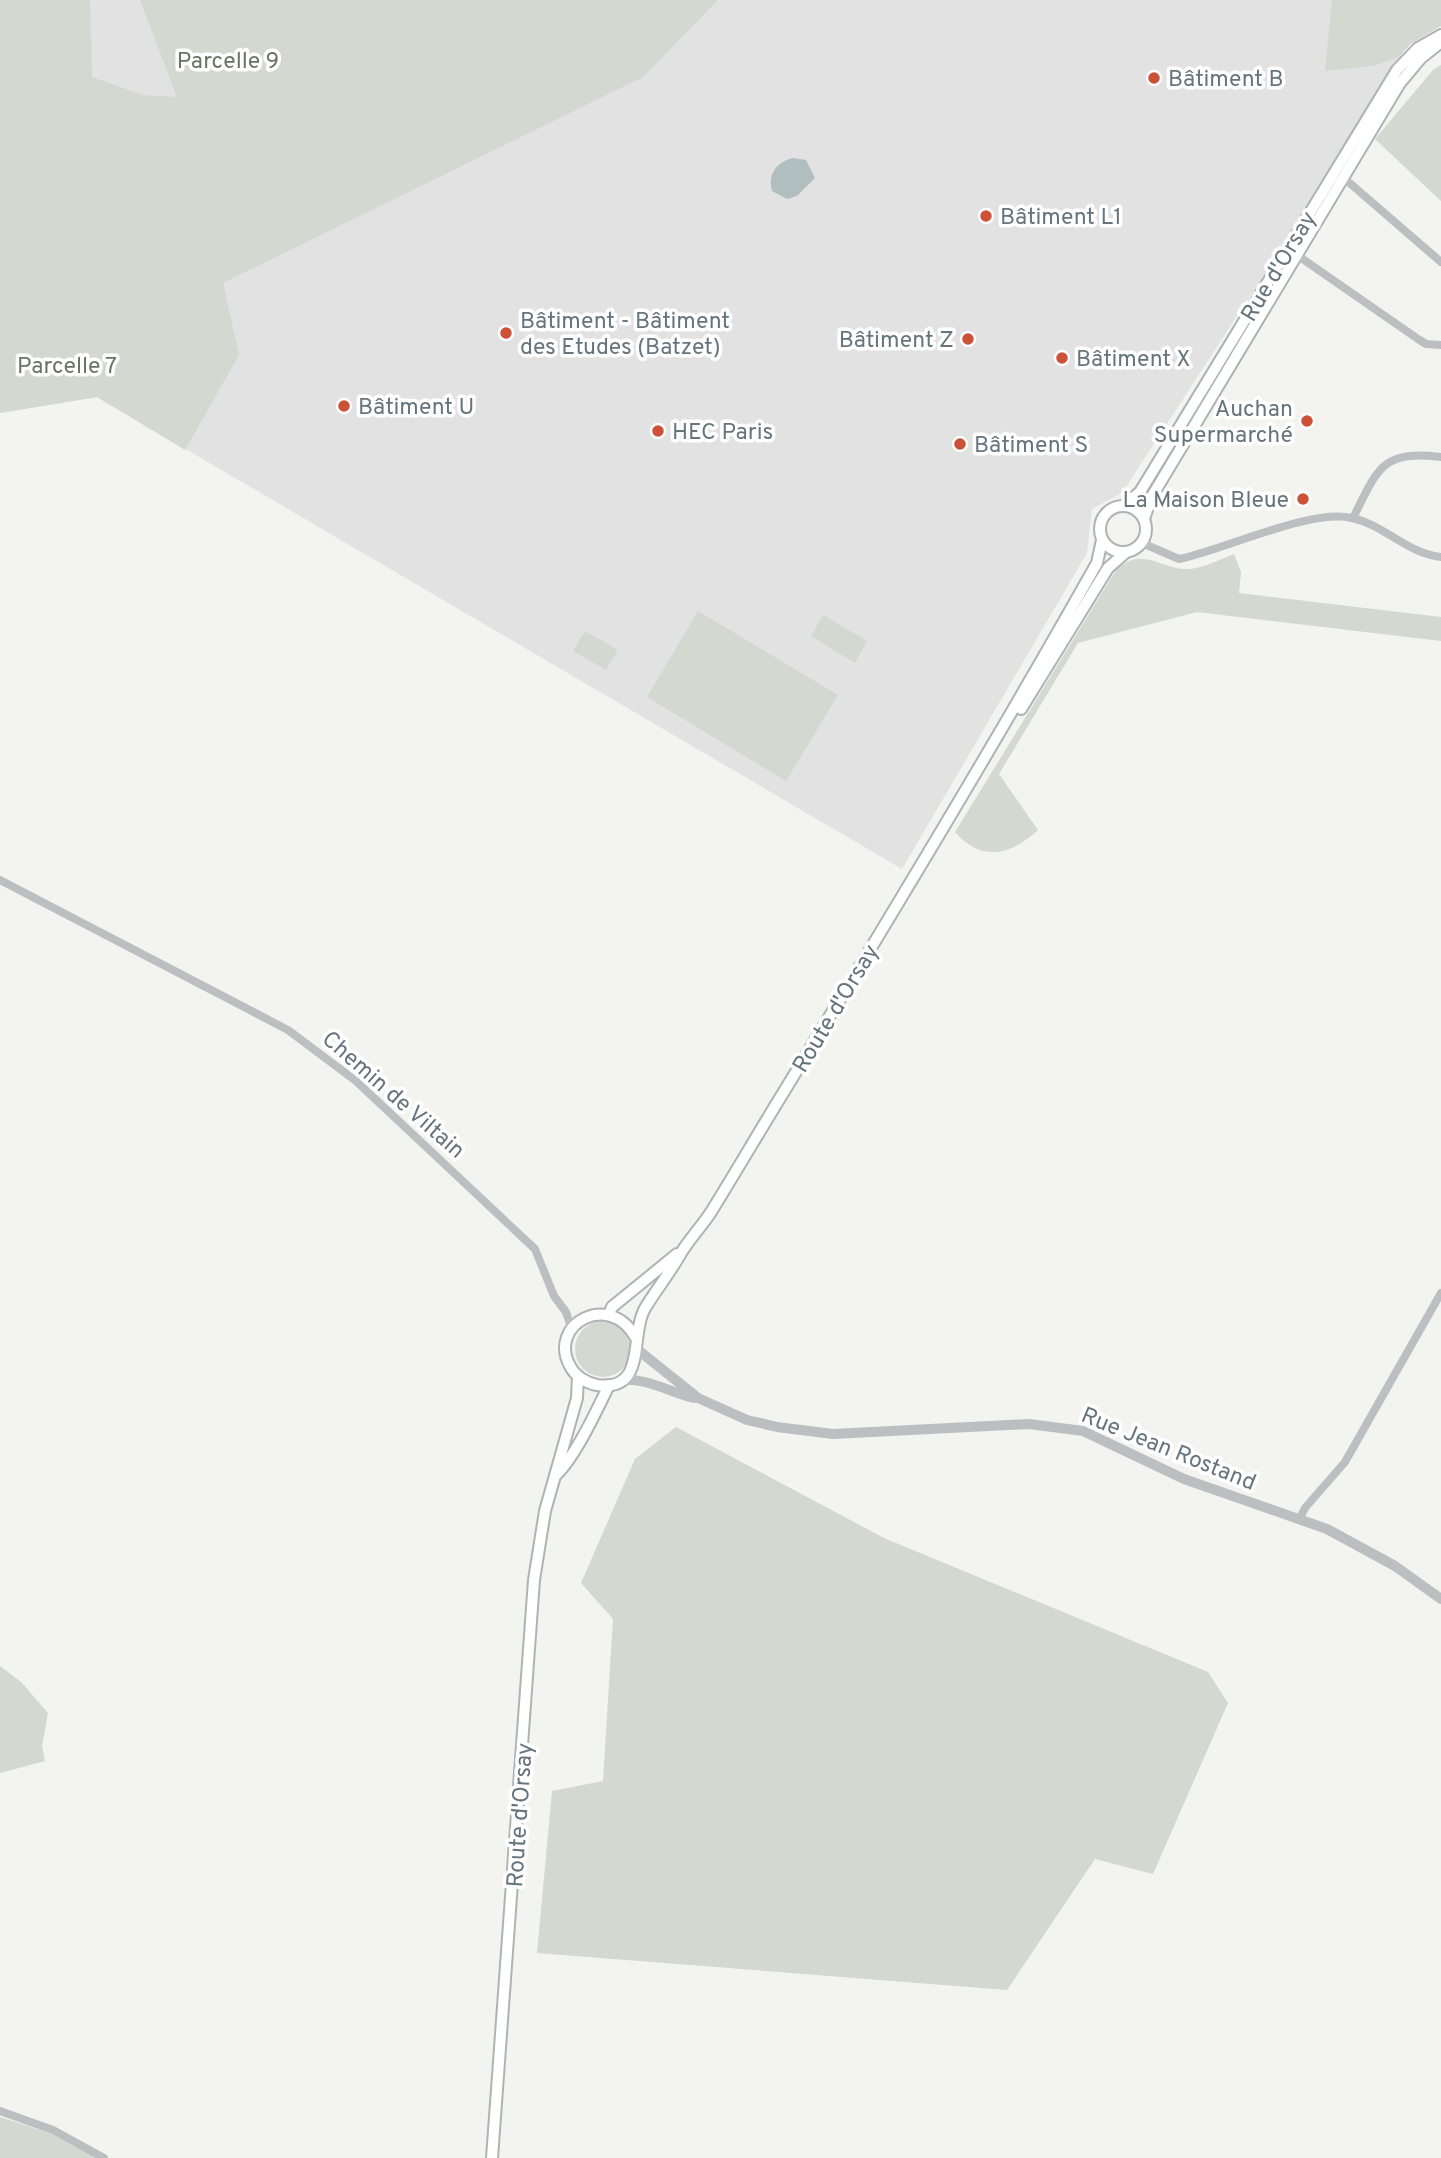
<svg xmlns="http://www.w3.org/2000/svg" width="1441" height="2158" viewBox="0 0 1441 2158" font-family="Overpass,sans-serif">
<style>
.built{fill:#e1e2e1}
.green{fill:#d3d8d0}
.water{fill:#b1bec0}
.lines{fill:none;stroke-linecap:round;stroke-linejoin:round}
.secondary-casing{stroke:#aeb3b6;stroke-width:14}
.minor{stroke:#bbbfc1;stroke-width:8}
.tertiary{stroke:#bbbfc1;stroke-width:10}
.secondary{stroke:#fff;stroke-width:10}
.poi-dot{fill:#cb5139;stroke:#fff;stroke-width:2.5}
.labels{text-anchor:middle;stroke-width:7;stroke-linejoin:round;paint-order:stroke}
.park-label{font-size:23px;fill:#697564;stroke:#fff}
.poi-label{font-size:23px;fill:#66757d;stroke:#fff;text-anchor:start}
.street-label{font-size:23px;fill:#66757d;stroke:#fff}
</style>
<rect width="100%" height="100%" fill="#f3f3f0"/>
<polygon class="built" points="0,0 1441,0 1441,26 1410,44 1399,57 1261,279 1122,493 1092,509 1087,553 902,869 97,397 0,413"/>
<g class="green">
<polygon points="0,0 90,0 92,77 143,95 177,97 140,0 718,0 643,77 223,283 239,355 185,450 97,397 0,413"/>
<polygon points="1332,0 1441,0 1441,26 1410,44 1399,57 1373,66 1325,71"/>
<polygon points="1441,65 1441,201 1375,139 1433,70"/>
<path d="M1234,554L1241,572L1239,593L1441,617V641L1197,612L1078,643L999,774L1038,830C1010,856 981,862 955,832L1116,570C1144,544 1162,572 1191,569C1205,567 1221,559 1234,554Z"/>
<polygon points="698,611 838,695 786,781 647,697"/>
<polygon points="823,615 867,641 855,663 811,636"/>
<polygon points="585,631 618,650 606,670 573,651"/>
<circle cx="603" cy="1349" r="28"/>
<polygon points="676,1427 884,1538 1208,1672 1228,1703 1153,1874 1095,1859 1007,1990 537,1953 552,1791 603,1781 613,1619 581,1583 635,1459"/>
<polygon points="0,1666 21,1682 48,1713 42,1746 45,1761 0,1773"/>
<polygon points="0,2117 50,2133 96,2158 0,2158"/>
</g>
<path class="water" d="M793,158L806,160L815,178L797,196L787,199L772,191C767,174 777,162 793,158Z"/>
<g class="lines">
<defs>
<g id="secondary">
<circle cx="1123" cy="529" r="23"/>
<polyline points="1123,506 1140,492 1397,70 1418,48 1441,35"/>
<polyline points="1144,519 1151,498 1400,83 1421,58 1441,42"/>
<polyline points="1021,709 1108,568 1125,553"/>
<polyline points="609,1314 612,1307 677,1254"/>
<path d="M636,1338C610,1290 547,1324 570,1366C575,1376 586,1383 597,1385C647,1392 630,1336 644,1310C655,1291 670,1273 681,1253C690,1238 702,1226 711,1212C737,1170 762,1127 788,1085C893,912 998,739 1097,563L1102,540"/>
<path d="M556,1475C575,1457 597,1410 609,1385"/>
<polyline points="492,2158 534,1580 545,1511 577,1398 578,1376"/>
</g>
</defs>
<use href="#secondary" class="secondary-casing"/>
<g class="minor">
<polyline points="1338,180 1345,179 1441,262"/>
<polyline points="1294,253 1418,339 1426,344 1441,345"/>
<path d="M1353,518C1378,468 1382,450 1441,457"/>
<path d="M1142,543L1179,559C1224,550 1311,508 1352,518C1385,525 1404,552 1441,557"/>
<polyline points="0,880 288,1030 356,1081 535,1249 554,1296 566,1312 572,1330"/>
<polyline points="1300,1518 1305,1508 1345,1462 1441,1293"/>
<polyline points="0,2111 53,2130 104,2158"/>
</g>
<g class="tertiary">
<polyline points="638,1350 698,1398 747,1420 777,1427 833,1434 1029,1424 1083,1431 1184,1479 1327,1529 1395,1566 1441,1599"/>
<path d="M621,1380C649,1378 668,1392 694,1398"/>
</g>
<use href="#secondary" class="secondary"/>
</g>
<g class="poi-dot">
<circle cx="1154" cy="78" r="7"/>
<circle cx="986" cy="216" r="7"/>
<circle cx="506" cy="333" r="7"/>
<circle cx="968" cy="339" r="7"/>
<circle cx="1062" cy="358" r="7"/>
<circle cx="344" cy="406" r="7"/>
<circle cx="1307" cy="421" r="7"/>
<circle cx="658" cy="431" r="7"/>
<circle cx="960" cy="444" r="7"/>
<circle cx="1303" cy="499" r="7"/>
</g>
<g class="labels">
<g class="park-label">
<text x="228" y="68">Parcelle 9</text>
<text x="67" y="373">Parcelle 7</text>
</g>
<g class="poi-label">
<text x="1168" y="86">Bâtiment B</text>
<text x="1000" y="224">Bâtiment L1</text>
<text x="520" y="328">Bâtiment - Bâtiment<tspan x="520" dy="26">des Etudes (Batzet)</tspan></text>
<text x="954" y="347" text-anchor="end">Bâtiment Z</text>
<text x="1076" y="366">Bâtiment X</text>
<text x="358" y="414">Bâtiment U</text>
<text x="1293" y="416" text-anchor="end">Auchan<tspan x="1293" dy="26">Supermarché</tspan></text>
<text x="672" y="439">HEC Paris</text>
<text x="974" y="452">Bâtiment S</text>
<text x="1289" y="507" text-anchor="end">La Maison Bleue</text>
</g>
<g class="street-label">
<text transform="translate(1278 266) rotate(-59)" y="8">Rue d'Orsay</text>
<text transform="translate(835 1008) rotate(-59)" y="8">Route d'Orsay</text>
<text transform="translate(394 1094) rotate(41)" y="8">Chemin de Viltain</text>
<text transform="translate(1169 1448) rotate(22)" y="8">Rue Jean Rostand</text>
<text transform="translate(519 1815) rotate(-86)" y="8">Route d'Orsay</text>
</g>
</g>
</svg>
